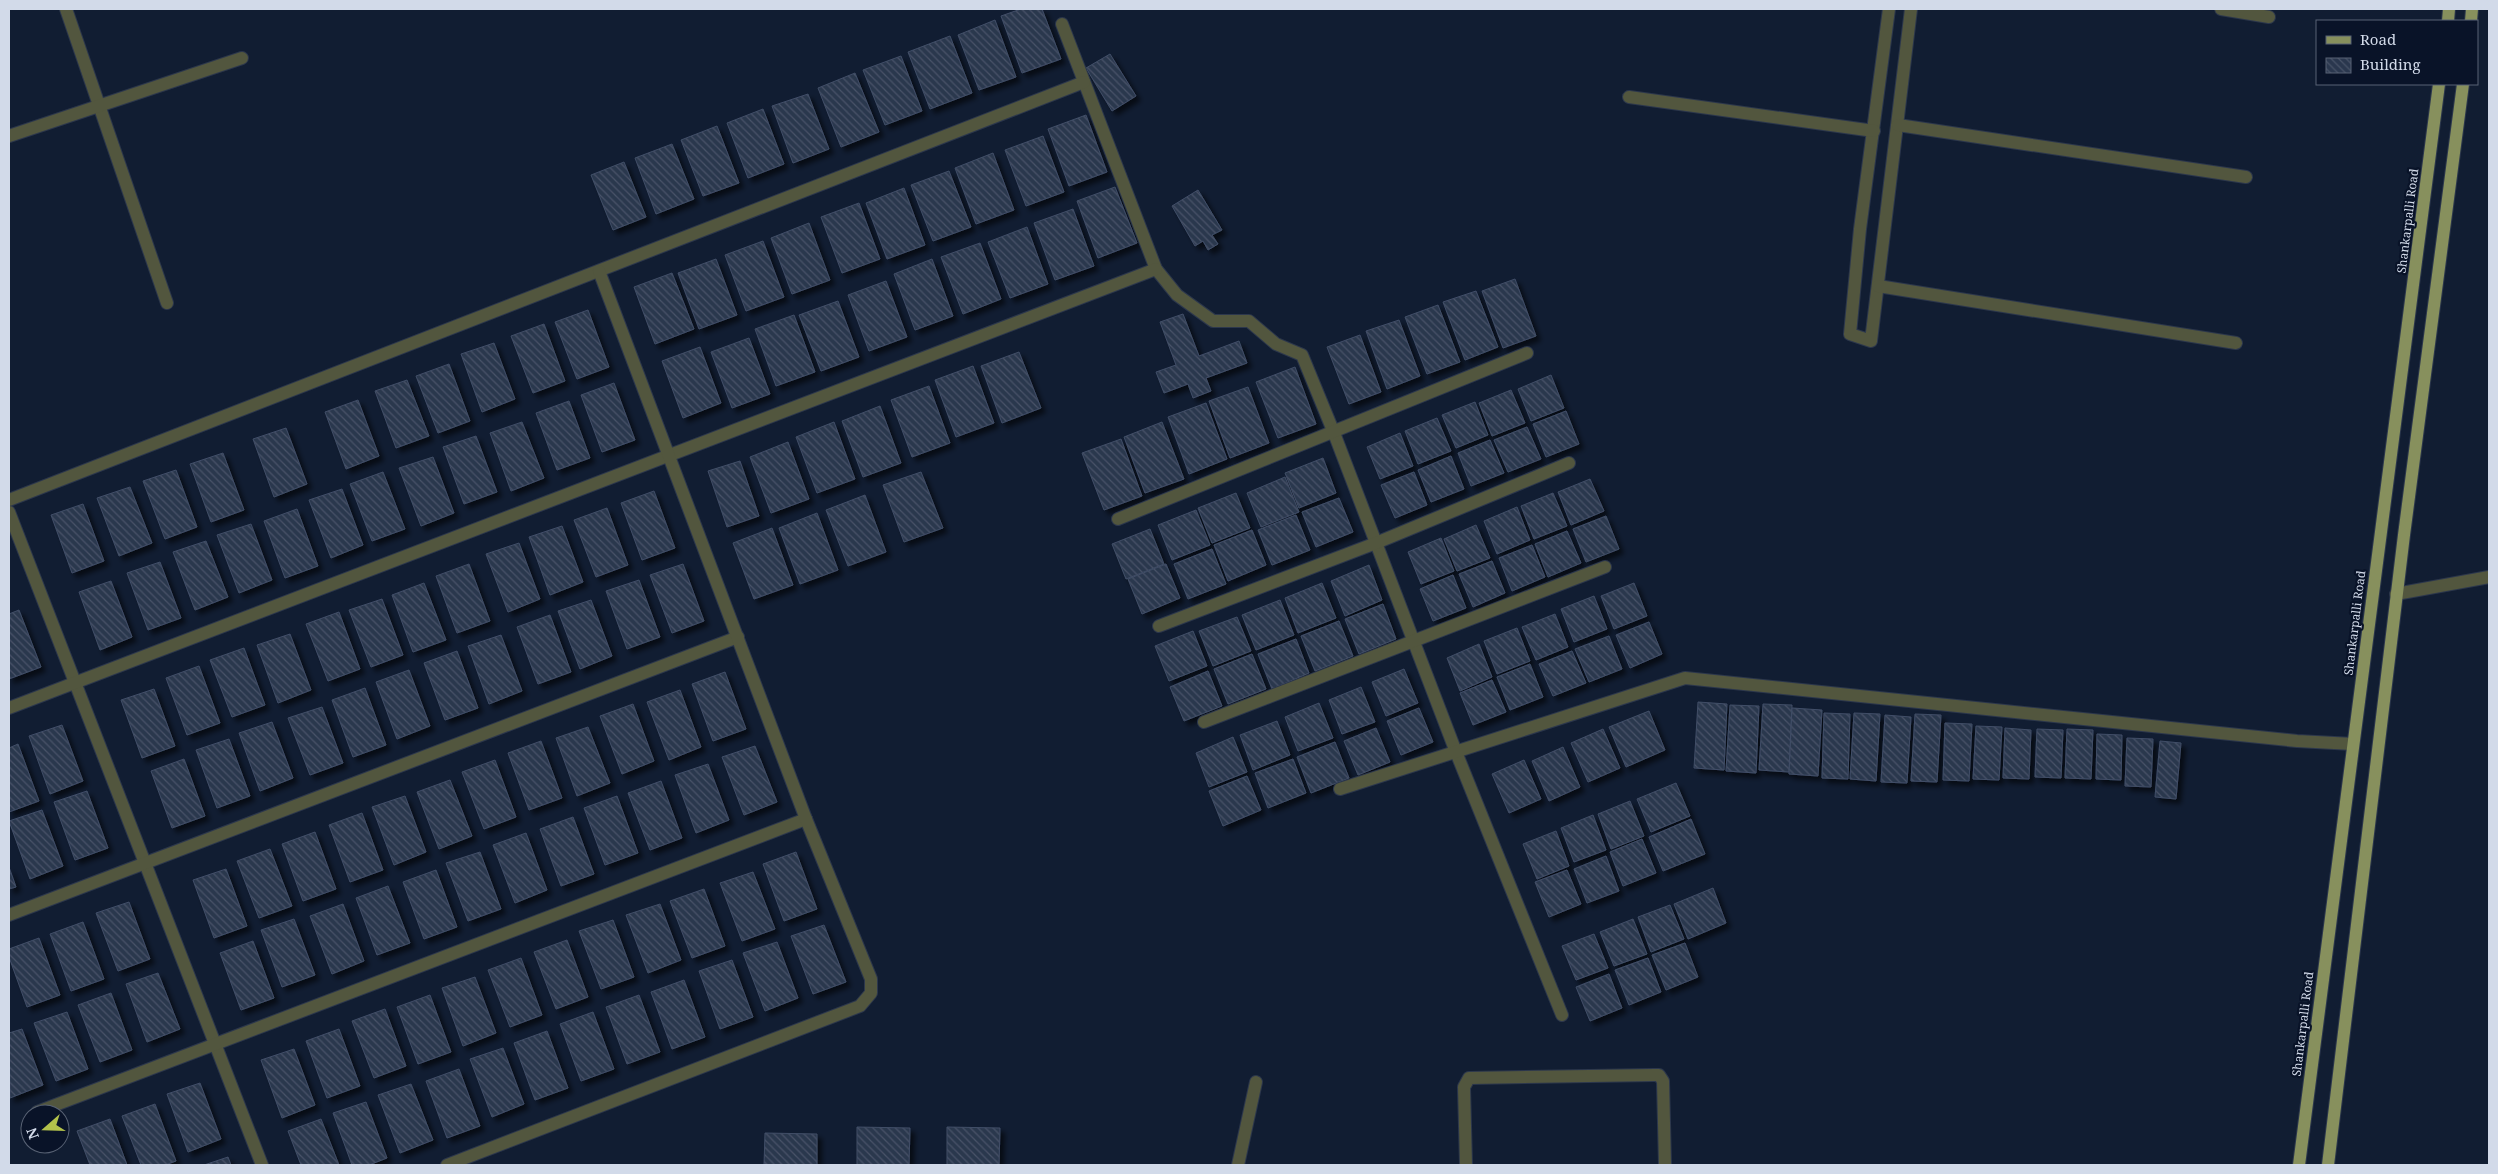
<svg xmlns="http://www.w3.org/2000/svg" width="2498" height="1174" viewBox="0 0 2498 1174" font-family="'Noto Serif',serif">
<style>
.building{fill:url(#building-back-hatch);stroke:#414e67;filter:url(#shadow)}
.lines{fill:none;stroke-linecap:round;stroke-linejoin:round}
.lane-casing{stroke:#2c374c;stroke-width:14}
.street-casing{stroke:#2c374c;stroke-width:14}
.primary-casing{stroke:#2c374c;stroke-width:14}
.lane{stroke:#52563e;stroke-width:12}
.street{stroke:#52563e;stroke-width:12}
.primary{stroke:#87905d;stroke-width:12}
.labels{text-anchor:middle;stroke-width:4.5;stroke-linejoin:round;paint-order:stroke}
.street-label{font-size:12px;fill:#d2dae9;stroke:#091328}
</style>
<defs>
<pattern id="building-back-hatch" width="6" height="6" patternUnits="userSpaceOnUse" patternTransform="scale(1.25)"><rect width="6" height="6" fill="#2a374e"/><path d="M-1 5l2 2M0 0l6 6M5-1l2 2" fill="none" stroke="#485368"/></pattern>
<filter id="shadow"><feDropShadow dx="4.5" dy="4.5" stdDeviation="2.5" flood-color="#0009"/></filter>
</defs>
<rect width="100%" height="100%" fill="#111d32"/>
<g class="building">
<polygon points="1021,9 1042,9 1061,59 1022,73 1001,16"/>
<polygon points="995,20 1016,77 979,90 958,35"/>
<polygon points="950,36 972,93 930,109 908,52"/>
<polygon points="1110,54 1136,96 1112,111 1086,68"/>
<polygon points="901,56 922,111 885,125 863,70"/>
<polygon points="855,73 879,132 841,147 818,88"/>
<polygon points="808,94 829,149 793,163 772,106"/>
<polygon points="763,109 784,164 748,178 727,123"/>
<polygon points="1086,115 1107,172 1069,186 1048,129"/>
<polygon points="717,126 739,183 703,196 681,140"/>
<polygon points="1043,136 1064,192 1026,206 1005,150"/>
<polygon points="672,144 694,199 656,214 635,158"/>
<polygon points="993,153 1014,210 976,224 955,168"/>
<polygon points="624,162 646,217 613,230 591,175"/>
<polygon points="949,171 971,227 933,241 911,185"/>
<polygon points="1115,187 1137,243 1098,258 1077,201"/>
<polygon points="904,188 925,245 887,259 866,203"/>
<polygon points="1198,190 1222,230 1212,235 1218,244 1208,250 1203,241 1195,246 1172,206"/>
<polygon points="859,203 880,259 842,273 821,217"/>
<polygon points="1073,209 1094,266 1055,280 1034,223"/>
<polygon points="809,223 830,280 792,294 771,238"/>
<polygon points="1027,227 1048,284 1010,298 988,242"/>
<polygon points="763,241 784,297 746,311 725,255"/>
<polygon points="980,243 1001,299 963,314 941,257"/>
<polygon points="716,259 737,315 699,329 678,273"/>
<polygon points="932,259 953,316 915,330 894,274"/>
<polygon points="672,273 694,329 655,344 634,287"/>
<polygon points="1515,279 1536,336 1503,348 1482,291"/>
<polygon points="886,281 907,337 869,351 848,295"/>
<polygon points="1476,291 1498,347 1465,360 1443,302"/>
<polygon points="838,301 859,357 821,371 799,315"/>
<polygon points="1438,305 1460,362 1427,374 1405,317"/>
<polygon points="588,310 609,367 577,379 555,322"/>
<polygon points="1183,314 1199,356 1239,341 1247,363 1206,378 1211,391 1193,398 1188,384 1164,393 1156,372 1176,365 1160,322"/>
<polygon points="794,315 815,372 776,386 755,329"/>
<polygon points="1399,320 1420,376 1387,389 1366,331"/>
<polygon points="544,324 565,381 533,393 511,336"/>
<polygon points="1360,335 1381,392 1349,404 1327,347"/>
<polygon points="749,338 770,394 732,408 711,352"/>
<polygon points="494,343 515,399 482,412 461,354"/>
<polygon points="700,347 721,403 683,418 662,361"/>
<polygon points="1019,352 1041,408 1002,423 981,366"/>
<polygon points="449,364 470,421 438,433 416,376"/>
<polygon points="973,366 994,423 956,437 935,380"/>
<polygon points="1295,367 1316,424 1278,438 1256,382"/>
<polygon points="1551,375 1564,408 1531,421 1518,389"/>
<polygon points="407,380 429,436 396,448 375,391"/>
<polygon points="614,383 635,440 602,452 581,395"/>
<polygon points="929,386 950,443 912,457 891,400"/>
<polygon points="1248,387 1269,443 1230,458 1209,401"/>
<polygon points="1511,390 1525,423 1492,436 1479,403"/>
<polygon points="358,400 379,456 346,469 325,412"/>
<polygon points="569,401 590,458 557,470 536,413"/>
<polygon points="1475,402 1488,435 1456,448 1442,415"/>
<polygon points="1206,403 1227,459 1189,474 1168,417"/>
<polygon points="880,406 901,463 863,477 842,421"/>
<polygon points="1566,411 1579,444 1546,457 1533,424"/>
<polygon points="1437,418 1451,451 1418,464 1405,431"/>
<polygon points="522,422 544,478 511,491 490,433"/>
<polygon points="834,422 855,479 817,493 796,437"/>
<polygon points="1162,422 1184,479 1145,493 1124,437"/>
<polygon points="1527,427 1541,459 1508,472 1494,440"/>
<polygon points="286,428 307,484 274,497 253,439"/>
<polygon points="1400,433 1413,466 1380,479 1367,447"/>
<polygon points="476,436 497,492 464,504 443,447"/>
<polygon points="1121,439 1142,496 1104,510 1082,453"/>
<polygon points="1490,440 1504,473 1471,486 1458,453"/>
<polygon points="788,442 809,499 771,513 750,457"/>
<polygon points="223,453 244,510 211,522 190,464"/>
<polygon points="1451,456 1464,489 1431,502 1418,470"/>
<polygon points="433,457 454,513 421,526 399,468"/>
<polygon points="1323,458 1336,493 1299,508 1285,473"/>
<polygon points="740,461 759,516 727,527 708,471"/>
<polygon points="176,470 197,527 165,539 143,481"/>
<polygon points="383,472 405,529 372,541 350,484"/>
<polygon points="921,472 943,528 904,542 883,485"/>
<polygon points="1414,472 1427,505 1395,518 1381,485"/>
<polygon points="1285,477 1299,512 1261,527 1247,493"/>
<polygon points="1590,479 1604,511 1571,525 1558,492"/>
<polygon points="130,487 152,543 119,556 97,498"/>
<polygon points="342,489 363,545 331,558 309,500"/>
<polygon points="654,491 675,548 642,560 621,503"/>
<polygon points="1236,493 1250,528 1212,543 1198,508"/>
<polygon points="1553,493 1567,526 1534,539 1521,506"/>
<polygon points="865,495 886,552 848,566 826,510"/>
<polygon points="1339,498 1353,532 1316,547 1302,512"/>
<polygon points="83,504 104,561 72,573 51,515"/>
<polygon points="1517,507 1530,540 1497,554 1484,521"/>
<polygon points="607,508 628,565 596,577 574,520"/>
<polygon points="297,509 318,566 285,578 264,521"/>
<polygon points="1196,510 1210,545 1172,560 1158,525"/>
<polygon points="817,513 838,570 800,584 779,528"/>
<polygon points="1296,515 1310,550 1272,565 1258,530"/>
<polygon points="1606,516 1619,549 1586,562 1573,529"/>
<polygon points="251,524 272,580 239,593 217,535"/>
<polygon points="1476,525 1490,558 1457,571 1444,539"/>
<polygon points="562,526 583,582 550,595 529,537"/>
<polygon points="772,528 793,585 754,599 733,543"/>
<polygon points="1150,529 1164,564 1126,579 1112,544"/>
<polygon points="1252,530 1266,565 1228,581 1214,545"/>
<polygon points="1567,531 1581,563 1548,577 1535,544"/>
<polygon points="1441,538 1454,571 1421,584 1408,552"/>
<polygon points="206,541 228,597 195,610 173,552"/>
<polygon points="519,543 540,599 508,612 486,554"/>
<polygon points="1532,545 1545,577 1512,591 1499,558"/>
<polygon points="1212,549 1226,584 1188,599 1174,564"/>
<polygon points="1492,561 1505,593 1473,607 1459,574"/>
<polygon points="160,562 181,618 148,630 127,573"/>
<polygon points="469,564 490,621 457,633 436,576"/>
<polygon points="683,564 704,621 672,633 650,575"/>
<polygon points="1166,564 1180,598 1142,614 1128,579"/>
<polygon points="1369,565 1382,600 1345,616 1331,581"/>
<polygon points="1453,575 1466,608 1433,621 1420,589"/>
<polygon points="639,580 660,637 627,649 606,591"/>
<polygon points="111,581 132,637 100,650 79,592"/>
<polygon points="424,583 446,640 413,652 392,595"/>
<polygon points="1322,583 1336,618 1298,633 1285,598"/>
<polygon points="1634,583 1647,616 1614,629 1601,596"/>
<polygon points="1594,596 1607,629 1574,642 1561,609"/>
<polygon points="382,599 403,655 371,667 349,610"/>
<polygon points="591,600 612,656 580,669 558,611"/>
<polygon points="1280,600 1294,635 1256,650 1242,615"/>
<polygon points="1383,604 1396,639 1359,654 1345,619"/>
<polygon points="19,610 41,667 9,679 9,614"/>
<polygon points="339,612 360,669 328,681 306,624"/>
<polygon points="1555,614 1568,647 1536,660 1522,627"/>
<polygon points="550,615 571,672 538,684 517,627"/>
<polygon points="1237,617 1251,651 1213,666 1199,631"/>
<polygon points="1339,621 1353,656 1315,671 1301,636"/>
<polygon points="1649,622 1662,654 1630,668 1616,635"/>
<polygon points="1517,628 1530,661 1497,674 1484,641"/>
<polygon points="1193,631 1207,666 1169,681 1155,646"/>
<polygon points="290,634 311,690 278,703 257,645"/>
<polygon points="501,635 522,691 489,704 468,646"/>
<polygon points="1609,636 1622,669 1589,682 1575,649"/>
<polygon points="1296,639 1309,673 1272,689 1258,654"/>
<polygon points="1479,644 1492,677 1460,691 1447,658"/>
<polygon points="244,648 265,705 232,717 210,660"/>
<polygon points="457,651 478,708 445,720 424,663"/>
<polygon points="1572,651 1586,683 1553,696 1539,664"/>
<polygon points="1252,654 1266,689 1228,704 1214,669"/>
<polygon points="1530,664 1543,697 1510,710 1497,677"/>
<polygon points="199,666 220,723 187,735 166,678"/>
<polygon points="1404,669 1418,703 1386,716 1372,682"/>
<polygon points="409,670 430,726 397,739 376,682"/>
<polygon points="1208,671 1222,706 1184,721 1170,687"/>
<polygon points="725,672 746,729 713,741 692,684"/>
<polygon points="1492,680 1506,712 1473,725 1460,693"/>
<polygon points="1361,687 1375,722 1342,734 1329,700"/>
<polygon points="365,688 386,745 353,757 332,700"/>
<polygon points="154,689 175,746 142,758 121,700"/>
<polygon points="680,690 701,747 669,760 647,702"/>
<polygon points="1698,702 1727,704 1724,770 1694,768"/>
<polygon points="1319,703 1333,738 1298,751 1285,717"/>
<polygon points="633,704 654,761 622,774 600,716"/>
<polygon points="1763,704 1792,705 1789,772 1759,770"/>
<polygon points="1730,705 1759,706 1756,773 1726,771"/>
<polygon points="322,707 343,763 310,775 288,718"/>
<polygon points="1419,708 1433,742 1401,755 1387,721"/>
<polygon points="1792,708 1822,710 1818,776 1789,774"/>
<polygon points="1649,711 1665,750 1626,767 1609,727"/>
<polygon points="1824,713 1850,714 1848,779 1822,778"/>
<polygon points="1854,713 1880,714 1876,781 1850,779"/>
<polygon points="1915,714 1941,715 1937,782 1911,781"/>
<polygon points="1885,715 1911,717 1907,783 1881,782"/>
<polygon points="1277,721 1290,755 1253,770 1240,735"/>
<polygon points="272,722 293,778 260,791 239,733"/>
<polygon points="1945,723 1972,724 1969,781 1943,780"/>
<polygon points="62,725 83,781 50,794 29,736"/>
<polygon points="1976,726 2002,727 1999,780 1973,779"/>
<polygon points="588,727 610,783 577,796 556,738"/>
<polygon points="1376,728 1390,762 1358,775 1344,741"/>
<polygon points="2005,728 2031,730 2029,779 2003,778"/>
<polygon points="1603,729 1620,768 1588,782 1571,743"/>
<polygon points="2037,729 2063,730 2061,778 2035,777"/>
<polygon points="2067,729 2093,730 2091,779 2065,778"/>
<polygon points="2097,734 2122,735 2121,780 2096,779"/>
<polygon points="1233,737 1247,772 1209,787 1196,753"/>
<polygon points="2127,738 2153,739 2151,787 2125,786"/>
<polygon points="229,739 250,796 217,808 196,750"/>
<polygon points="541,741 562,798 529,810 508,753"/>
<polygon points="2160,741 2181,743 2176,799 2155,797"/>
<polygon points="1335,742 1349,778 1311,793 1297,757"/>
<polygon points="18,744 39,801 9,812 9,748"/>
<polygon points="755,746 777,802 744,815 722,757"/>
<polygon points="1563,747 1580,787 1549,801 1532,761"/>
<polygon points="184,759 205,816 172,828 151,771"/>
<polygon points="1293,759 1306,793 1268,808 1255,773"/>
<polygon points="495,760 516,817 484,829 462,772"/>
<polygon points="1524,760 1541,799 1509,813 1492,774"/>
<polygon points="708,764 729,820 696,833 675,775"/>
<polygon points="1247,776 1261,810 1223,826 1209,791"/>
<polygon points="450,780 472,836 439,849 417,792"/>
<polygon points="661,781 682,838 650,850 628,793"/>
<polygon points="1676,783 1690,816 1651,832 1637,799"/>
<polygon points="87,791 108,848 75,860 54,802"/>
<polygon points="405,796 426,852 394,865 372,807"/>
<polygon points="617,796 638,853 605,865 584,808"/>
<polygon points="1630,801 1644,836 1611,849 1598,814"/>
<polygon points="42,810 63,866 30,879 9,821"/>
<polygon points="362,813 383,870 350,882 329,825"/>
<polygon points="1593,815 1606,850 1574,862 1561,828"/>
<polygon points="573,817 594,874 561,886 540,829"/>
<polygon points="1691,819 1705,854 1663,871 1649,837"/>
<polygon points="1556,831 1569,866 1537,879 1523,844"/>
<polygon points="315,832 336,889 303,901 282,844"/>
<polygon points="526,833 547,890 515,903 493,845"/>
<polygon points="1642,839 1656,873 1623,886 1610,852"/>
<polygon points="270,849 292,906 259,918 237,861"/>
<polygon points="480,852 501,909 468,921 446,863"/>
<polygon points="796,852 817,909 784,921 763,864"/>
<polygon points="1606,856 1619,891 1587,903 1574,869"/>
<polygon points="9,867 16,887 9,889"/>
<polygon points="226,869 247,926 214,938 193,880"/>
<polygon points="436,870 457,927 424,939 403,882"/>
<polygon points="1567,870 1581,904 1549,917 1535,882"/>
<polygon points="753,872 775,929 742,941 720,883"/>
<polygon points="388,886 410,943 377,955 356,898"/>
<polygon points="1713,888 1726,923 1688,939 1674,904"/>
<polygon points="704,889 725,946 692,958 670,901"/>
<polygon points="129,902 150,959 118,971 96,913"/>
<polygon points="343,904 364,961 332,974 310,916"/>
<polygon points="660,904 681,960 648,973 626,915"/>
<polygon points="1670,905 1684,939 1651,952 1638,917"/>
<polygon points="294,919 315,975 282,987 261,930"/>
<polygon points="1633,919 1647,954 1614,966 1600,932"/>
<polygon points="613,920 634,977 601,989 579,931"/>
<polygon points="83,922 104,979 71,991 50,934"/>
<polygon points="824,925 846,982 813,994 791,936"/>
<polygon points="1594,934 1608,968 1576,980 1562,946"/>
<polygon points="39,938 60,995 27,1007 9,957 9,949"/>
<polygon points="567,940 588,997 556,1009 534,952"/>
<polygon points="253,941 274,998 241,1010 220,953"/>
<polygon points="777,942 798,998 765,1011 743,953"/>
<polygon points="1685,943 1698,977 1666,990 1652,955"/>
<polygon points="521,958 542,1015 510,1027 488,970"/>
<polygon points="1648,958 1661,992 1629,1005 1615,970"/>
<polygon points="732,960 753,1017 720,1029 699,971"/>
<polygon points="158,973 180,1029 147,1042 126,984"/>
<polygon points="1609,974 1622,1008 1590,1021 1576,987"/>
<polygon points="475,977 496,1033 463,1046 442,988"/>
<polygon points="684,980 705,1037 672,1049 651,992"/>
<polygon points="111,993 132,1050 100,1062 78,1005"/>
<polygon points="430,995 451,1052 418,1064 397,1007"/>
<polygon points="639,995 660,1052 627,1064 606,1007"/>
<polygon points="385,1009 406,1066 374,1078 352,1021"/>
<polygon points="67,1012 88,1069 56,1081 34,1023"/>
<polygon points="593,1012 614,1069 581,1081 560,1024"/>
<polygon points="22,1029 43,1085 10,1098 9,1033"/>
<polygon points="339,1029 360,1086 327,1098 306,1041"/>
<polygon points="547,1031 568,1088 535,1100 514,1043"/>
<polygon points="503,1048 524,1104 492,1117 470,1059"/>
<polygon points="294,1049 315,1105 282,1118 261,1060"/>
<polygon points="459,1069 480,1126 447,1138 426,1081"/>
<polygon points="200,1083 221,1139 188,1152 167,1094"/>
<polygon points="411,1084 433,1140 400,1153 378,1095"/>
<polygon points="366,1102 387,1158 369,1165 352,1165 333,1113"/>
<polygon points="155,1104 176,1161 165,1165 141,1165 122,1116"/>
<polygon points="110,1119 127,1165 90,1165 77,1131"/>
<polygon points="321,1119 339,1165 301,1165 288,1131"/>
<polygon points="857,1127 910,1128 909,1165 857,1165"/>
<polygon points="947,1127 1000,1128 999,1165 947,1165"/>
<polygon points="765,1133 817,1134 817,1165 764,1165"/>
<polygon points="228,1157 231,1165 204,1165"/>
</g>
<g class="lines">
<defs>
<polyline id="lane" points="1466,1165 1464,1087 1469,1078 1654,1075 1659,1075 1663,1081 1665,1165"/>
<g id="street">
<polyline points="66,9 167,303"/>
<polyline points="1889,9 1860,229 1850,334 1871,341 1911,9"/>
<polyline points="2221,9 2269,17"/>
<polyline points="1062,24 1156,269 1177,295 1213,321 1249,321 1276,344 1302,355 1334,433 1456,752 1562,1015"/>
<polyline points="1629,97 1874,131"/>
<polyline points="1898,125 2246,177"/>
<polyline points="9,136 242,58"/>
<polyline points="1878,286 2236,343"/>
<polyline points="9,500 1084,82"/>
<polyline points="9,512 262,1165"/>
<polyline points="1118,519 1527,353"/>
<polyline points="2396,594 2489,577"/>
<polyline points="1159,626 1376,543 1569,463"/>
<polyline points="9,708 1156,269"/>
<polyline points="1204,722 1605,567"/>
<polyline points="1340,789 1685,678 2297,741 2353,744"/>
<polyline points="9,915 738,637"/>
<polyline points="37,1112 806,819"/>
<polyline points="447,1165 860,1006 871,993 871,979 806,819 599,271"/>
<polyline points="1238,1165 1256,1082"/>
</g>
<g id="primary">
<polyline points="2448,21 2449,9"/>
<polyline points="2471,21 2472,9"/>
<polyline points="2299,1165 2439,84"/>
<polyline points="2328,1165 2404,535 2463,84"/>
</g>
</defs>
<use href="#lane" class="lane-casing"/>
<use href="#street" class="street-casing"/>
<use href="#primary" class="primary-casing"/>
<use href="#lane" class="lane"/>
<use href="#street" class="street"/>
<use href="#primary" class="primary"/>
</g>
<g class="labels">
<g class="street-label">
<text transform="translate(2408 221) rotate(-83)" y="4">Shankarpalli Road</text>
<text transform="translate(2355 623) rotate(-83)" y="4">Shankarpalli Road</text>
<text transform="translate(2303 1024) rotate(-83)" y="4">Shankarpalli Road</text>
</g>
</g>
<rect width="2498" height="1174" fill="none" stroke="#d2dae9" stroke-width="20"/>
<rect x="2316" y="20" width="162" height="65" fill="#091328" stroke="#596375"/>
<rect x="2326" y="36" width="25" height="8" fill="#87905d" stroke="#596375"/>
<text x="2360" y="45" font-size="15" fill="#d2dae9">Road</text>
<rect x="2326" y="58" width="25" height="15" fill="url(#building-back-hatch)" stroke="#596375"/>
<text x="2360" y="70" font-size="15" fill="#d2dae9">Building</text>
<g transform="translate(45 1129) rotate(250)"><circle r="24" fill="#091328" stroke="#596375"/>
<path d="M0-4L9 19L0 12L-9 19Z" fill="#b3c24b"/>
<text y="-8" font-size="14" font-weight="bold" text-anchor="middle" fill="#d2dae9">N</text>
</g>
</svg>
